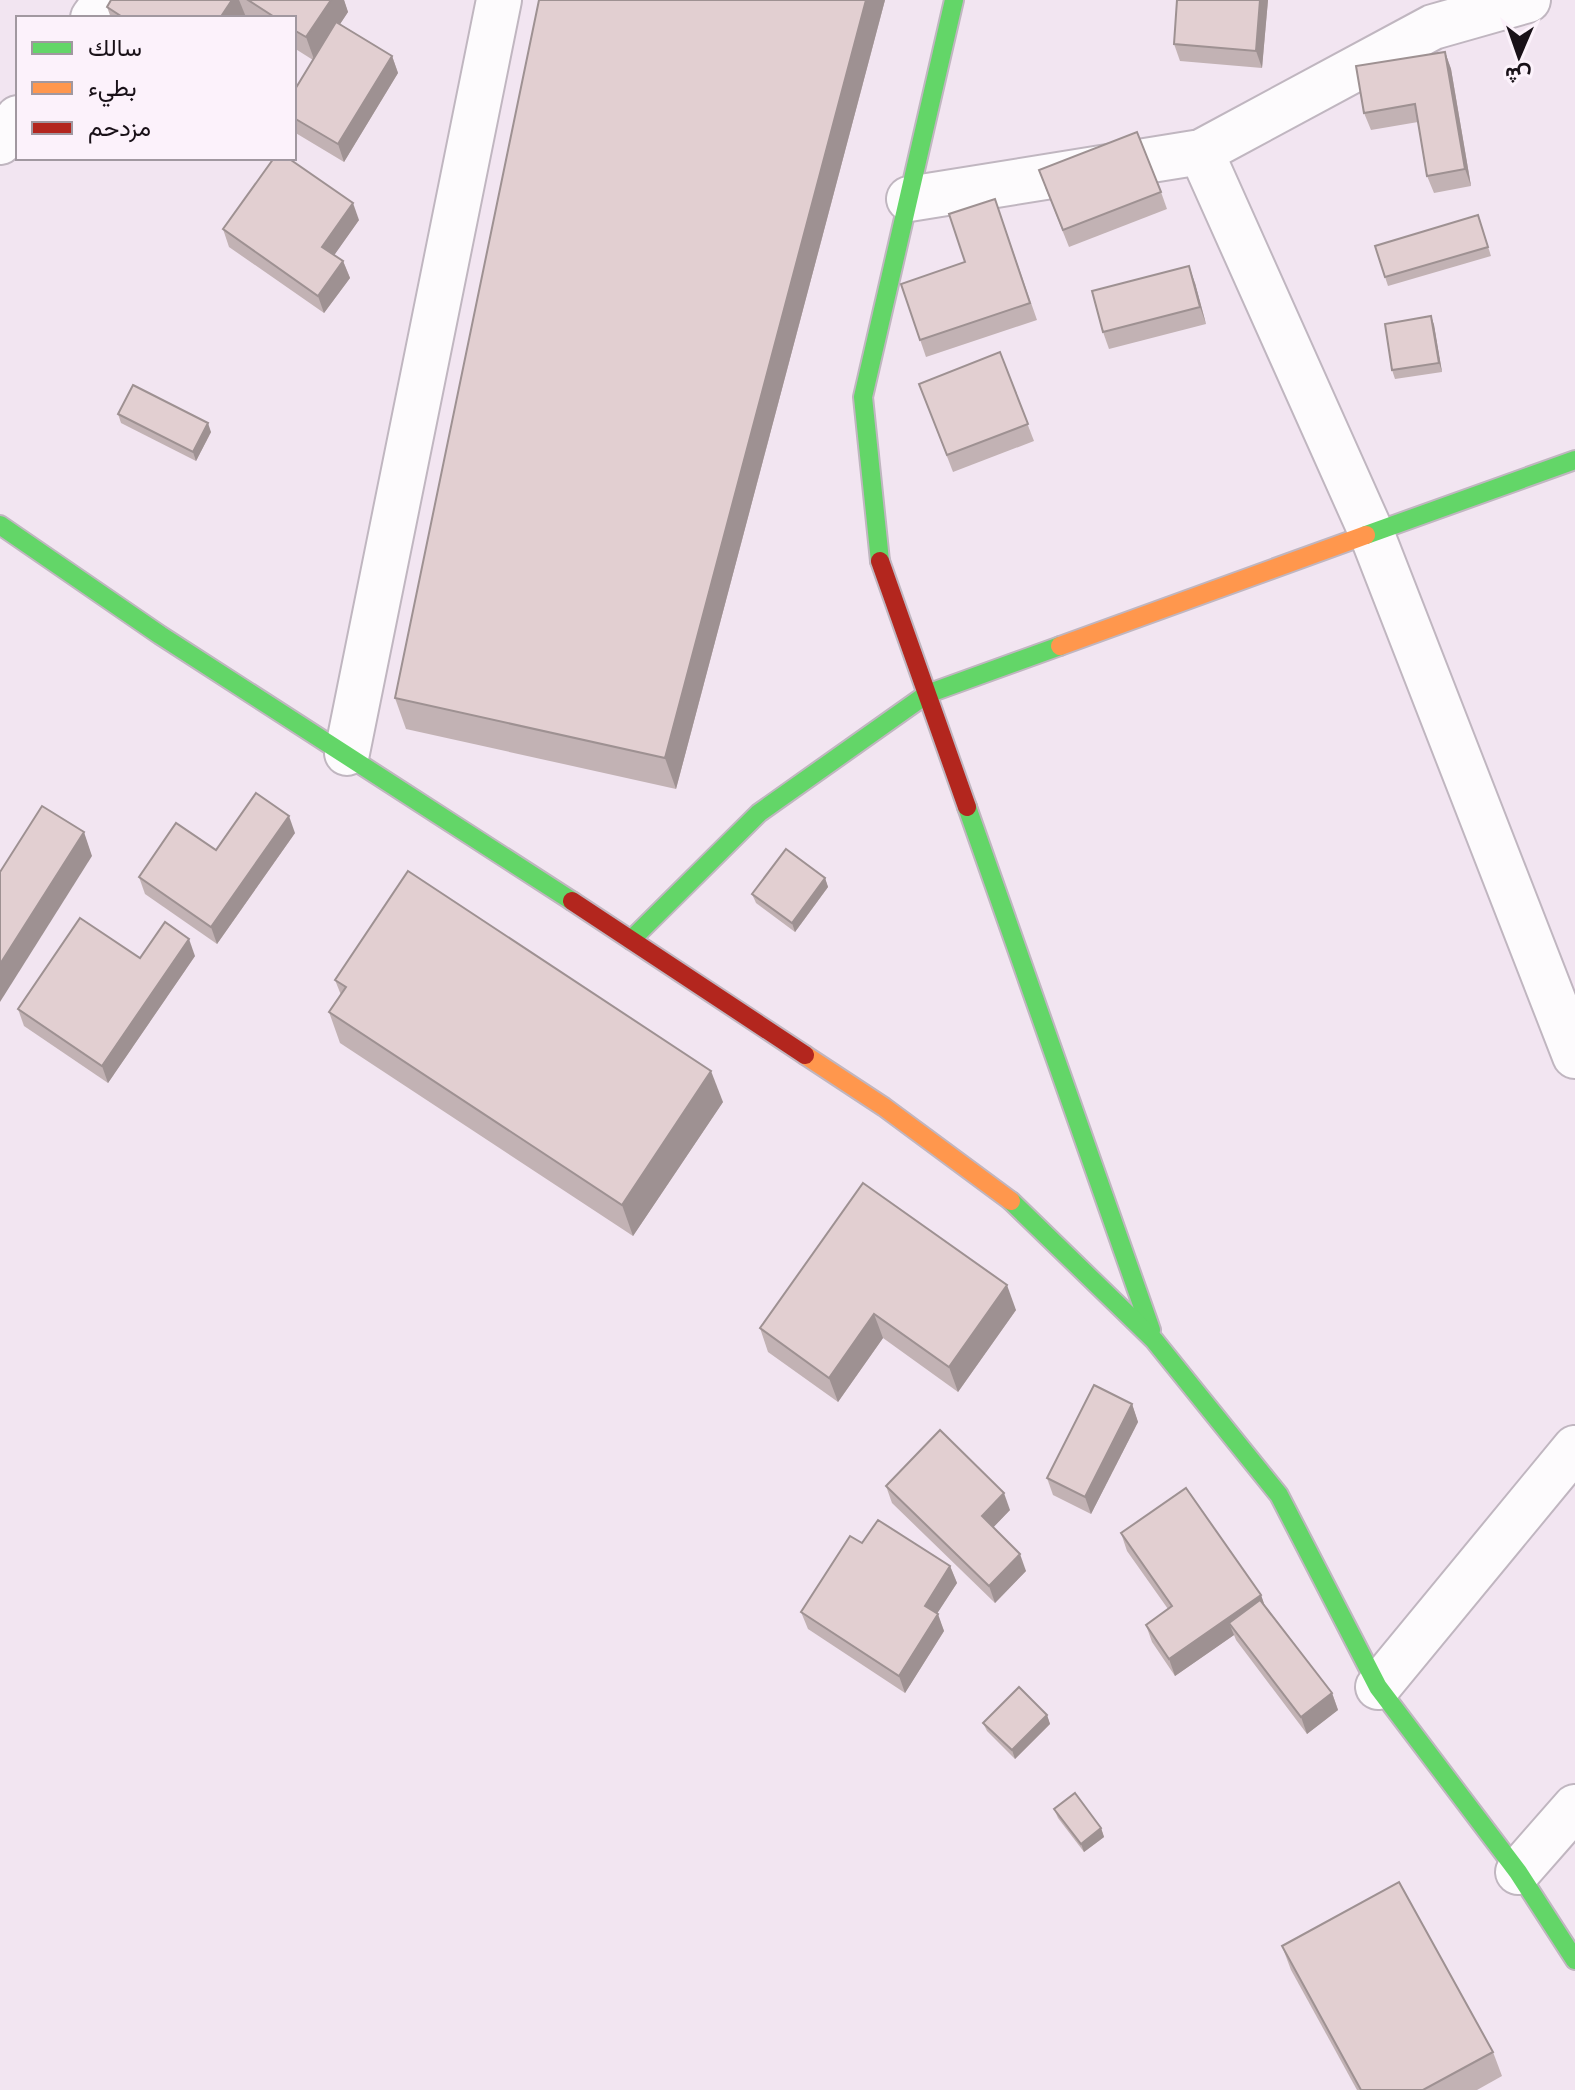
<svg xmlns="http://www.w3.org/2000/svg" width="1575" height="2090" viewBox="0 0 1575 2090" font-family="'Noto Sans',Vazirmatn,sans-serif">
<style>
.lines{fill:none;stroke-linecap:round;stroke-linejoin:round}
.street-casing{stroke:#c0b6c0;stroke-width:48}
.fast-casing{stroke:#c0b6c0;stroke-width:22}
.slow-casing{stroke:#c0b6c0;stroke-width:22}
.jam-casing{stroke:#c0b6c0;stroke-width:22}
.street{stroke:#fdfbfd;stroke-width:44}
.fast{stroke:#63d668;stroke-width:18}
.slow{stroke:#ff974d;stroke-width:18}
.jam{stroke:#b3261e;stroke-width:18}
.wall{fill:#c2b2b4}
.shaded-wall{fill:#9e9192}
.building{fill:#e2cfd1;stroke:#9e9192;stroke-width:2}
</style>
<rect width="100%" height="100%" fill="#f2e5f1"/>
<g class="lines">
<defs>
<g id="street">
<polyline points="93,18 106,0"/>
<polyline points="0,142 18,118"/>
<polyline points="1201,152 1371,532 1575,1056"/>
<polyline points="909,199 1201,152 1433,27 1528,0"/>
<polyline points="347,753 499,0"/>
<polyline points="1378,1687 1575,1448"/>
<polyline points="1518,1872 1575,1807"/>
</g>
<g id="fast">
<polyline points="0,525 160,635 572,901"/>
<polyline points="1366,535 1575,460"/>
<polyline points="880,561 863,397 954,0"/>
<polyline points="967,807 1151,1330"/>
<polyline points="631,940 759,813 927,694 1060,646"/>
<polyline points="1011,1201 1154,1340 1279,1495 1378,1687 1518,1872 1575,1960"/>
</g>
<g id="slow">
<polyline points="1060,646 1366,535"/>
<polyline points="805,1055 884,1107 1011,1201"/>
</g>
<g id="jam">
<polyline points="880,561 967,807"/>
<polyline points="572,901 805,1055"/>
</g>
</defs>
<use href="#street" class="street-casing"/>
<use href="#fast" class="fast-casing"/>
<use href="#slow" class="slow-casing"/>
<use href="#jam" class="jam-casing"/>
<use href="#street" class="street"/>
<use href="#fast" class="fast"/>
<use href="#slow" class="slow"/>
<use href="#jam" class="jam"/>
</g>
<g class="wall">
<polygon points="111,0 344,0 348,12 340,24 392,56 398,73 344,162 294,132 294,91 313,60 294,48 294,18 247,18 246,17 245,18 111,18 107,7"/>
<polygon points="539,0 885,0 676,789 406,729 395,698"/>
<polygon points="1177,0 1268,0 1262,68 1180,61 1174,44"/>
<polygon points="1445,52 1451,69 1471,186 1434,193 1427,176 1418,122 1371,130 1364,113"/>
<polygon points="1045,187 1161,192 1167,209 1069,247"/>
<polygon points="995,199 1037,320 926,357 901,284 965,262"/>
<polygon points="1478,215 1491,256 1388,286 1385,277"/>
<polygon points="359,220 334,255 343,261 350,278 324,313 229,247 223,229"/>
<polygon points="1195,283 1206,324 1109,349 1103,332"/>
<polygon points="1431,316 1434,325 1442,372 1395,379 1392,370"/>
<polygon points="1000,352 1034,441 953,472 919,384"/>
<polygon points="118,414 211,432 196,461 121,423"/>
<polygon points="295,833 217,944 145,894 139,877 216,850"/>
<polygon points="825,878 828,887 795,932 756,903 752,894"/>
<polygon points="195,956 108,1083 24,1026 18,1009 140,958"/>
<polygon points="335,980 723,1102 633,1236 340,1043 329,1012 341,995"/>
<polygon points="863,1183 1016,1310 958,1392 883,1338 838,1402 768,1352 760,1328"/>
<polygon points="1132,1404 1138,1422 1091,1514 1053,1495 1047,1478"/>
<polygon points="886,1486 1010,1510 993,1527 1026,1571 995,1603 892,1503"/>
<polygon points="1121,1533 1261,1595 1264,1604 1332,1693 1338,1710 1307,1734 1236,1640 1234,1635 1175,1676 1152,1642 1146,1625 1168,1609 1127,1551"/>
<polygon points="862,1543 950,1566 957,1583 937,1613 944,1631 905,1693 808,1629 801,1612"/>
<polygon points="1047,1715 1050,1724 1015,1759 987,1731 983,1723"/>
<polygon points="1054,1809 1101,1828 1104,1837 1084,1852 1058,1818"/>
<polygon points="1282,1946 1493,2052 1502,2076 1477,2090 1357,2090 1291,1970"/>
</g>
<g class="shaded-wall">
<polygon points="232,0 239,0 246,17 245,18 220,18"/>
<polygon points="331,0 344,0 348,12 315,62 306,37"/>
<polygon points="866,0 885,0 676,789 665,758"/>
<polygon points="1260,0 1268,0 1262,68 1256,51"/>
<polygon points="1445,52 1451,69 1471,186 1465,169"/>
<polygon points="392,56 398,73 344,162 338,144"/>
<polygon points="353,203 359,220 328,264 322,247"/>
<polygon points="343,261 350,278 324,313 318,296"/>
<polygon points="1189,266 1195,283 1206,324 1200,307"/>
<polygon points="1431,316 1434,325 1442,372 1439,363"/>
<polygon points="208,423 211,432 196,461 193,452"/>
<polygon points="289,816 295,833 217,944 211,927"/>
<polygon points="84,832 92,856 0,1002 0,964"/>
<polygon points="825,878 828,887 795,932 792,923"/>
<polygon points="189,939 195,956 108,1083 102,1066"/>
<polygon points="711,1071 723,1102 633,1236 622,1205"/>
<polygon points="1007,1285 1016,1310 958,1392 949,1367"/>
<polygon points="874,1314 883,1338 838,1402 829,1378"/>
<polygon points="1132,1404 1138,1422 1091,1514 1085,1497"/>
<polygon points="1004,1493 1010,1510 988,1533 982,1516"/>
<polygon points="1020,1554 1026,1571 995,1603 989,1586"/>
<polygon points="950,1566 957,1583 931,1623 925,1606"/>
<polygon points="1261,1595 1267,1612 1229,1623 1234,1635 1175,1676 1169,1659"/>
<polygon points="938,1614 944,1631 905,1693 899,1676"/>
<polygon points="1332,1693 1338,1710 1307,1734 1301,1717"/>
<polygon points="1047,1715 1050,1724 1015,1759 1012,1750"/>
<polygon points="1101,1828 1104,1837 1084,1852 1081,1844"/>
</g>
<g class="building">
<polygon points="111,0 232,0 220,18 124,18 107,7"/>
<polygon points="248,0 331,0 306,37 294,30 294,18 276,18"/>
<polygon points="539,0 866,0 665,758 395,698"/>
<polygon points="1177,0 1260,0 1256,51 1174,44"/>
<polygon points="336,22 392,56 338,144 294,118 294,91"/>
<polygon points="1445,52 1465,169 1427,176 1415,104 1364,113 1356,66"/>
<polygon points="1137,132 1161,192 1063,230 1039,170"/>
<polygon points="274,158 288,158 353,203 322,247 343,261 318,296 223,229"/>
<polygon points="995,199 1030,303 920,340 901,284 965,262 949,214"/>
<polygon points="1478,215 1488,247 1385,277 1375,246"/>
<polygon points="1189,266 1200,307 1103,332 1092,291"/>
<polygon points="1431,316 1439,363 1392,370 1385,324"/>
<polygon points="1000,352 1028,424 947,455 919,384"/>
<polygon points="133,385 208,423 193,452 118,414"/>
<polygon points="256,793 289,816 211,927 139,877 176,823 216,850"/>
<polygon points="42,806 84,832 0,964 0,872"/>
<polygon points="786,849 825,878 792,923 752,894"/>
<polygon points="408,871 711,1071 622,1205 329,1012 346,987 335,980"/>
<polygon points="80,918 140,958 165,922 189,939 102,1066 18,1009"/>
<polygon points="863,1183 1007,1285 949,1367 874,1314 829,1378 760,1328"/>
<polygon points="1094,1385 1132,1404 1085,1497 1047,1478"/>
<polygon points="940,1430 1004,1493 982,1516 1020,1554 989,1586 886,1486"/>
<polygon points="1186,1488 1261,1595 1169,1659 1146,1625 1172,1606 1121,1533"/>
<polygon points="878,1520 950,1566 925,1606 938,1614 899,1676 801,1612 850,1536 862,1543"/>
<polygon points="1260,1600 1332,1693 1301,1717 1229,1623"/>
<polygon points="1019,1687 1047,1715 1012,1750 983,1723"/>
<polygon points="1075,1793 1101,1828 1081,1844 1054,1809"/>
<polygon points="1399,1882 1493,2052 1423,2090 1361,2090 1282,1946"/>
</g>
<rect x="16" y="16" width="280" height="144" fill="#fcf2fb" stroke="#a198a0" stroke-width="2"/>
<rect x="32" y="42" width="40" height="12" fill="#63d668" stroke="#a198a0" stroke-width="2"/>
<text x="88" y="56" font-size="24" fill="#191118">سالك</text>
<rect x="32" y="82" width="40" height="12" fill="#ff974d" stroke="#a198a0" stroke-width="2"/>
<text x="88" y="96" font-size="24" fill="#191118">بطيء</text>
<rect x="32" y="122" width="40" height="12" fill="#b3261e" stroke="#a198a0" stroke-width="2"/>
<text x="88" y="136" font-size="24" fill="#191118">مزدحم</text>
<g transform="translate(1519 56) rotate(182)" stroke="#fcf2fb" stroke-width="6" paint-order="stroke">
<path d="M0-6L14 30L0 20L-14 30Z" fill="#191118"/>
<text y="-12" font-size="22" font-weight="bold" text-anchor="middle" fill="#191118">ش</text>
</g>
</svg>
